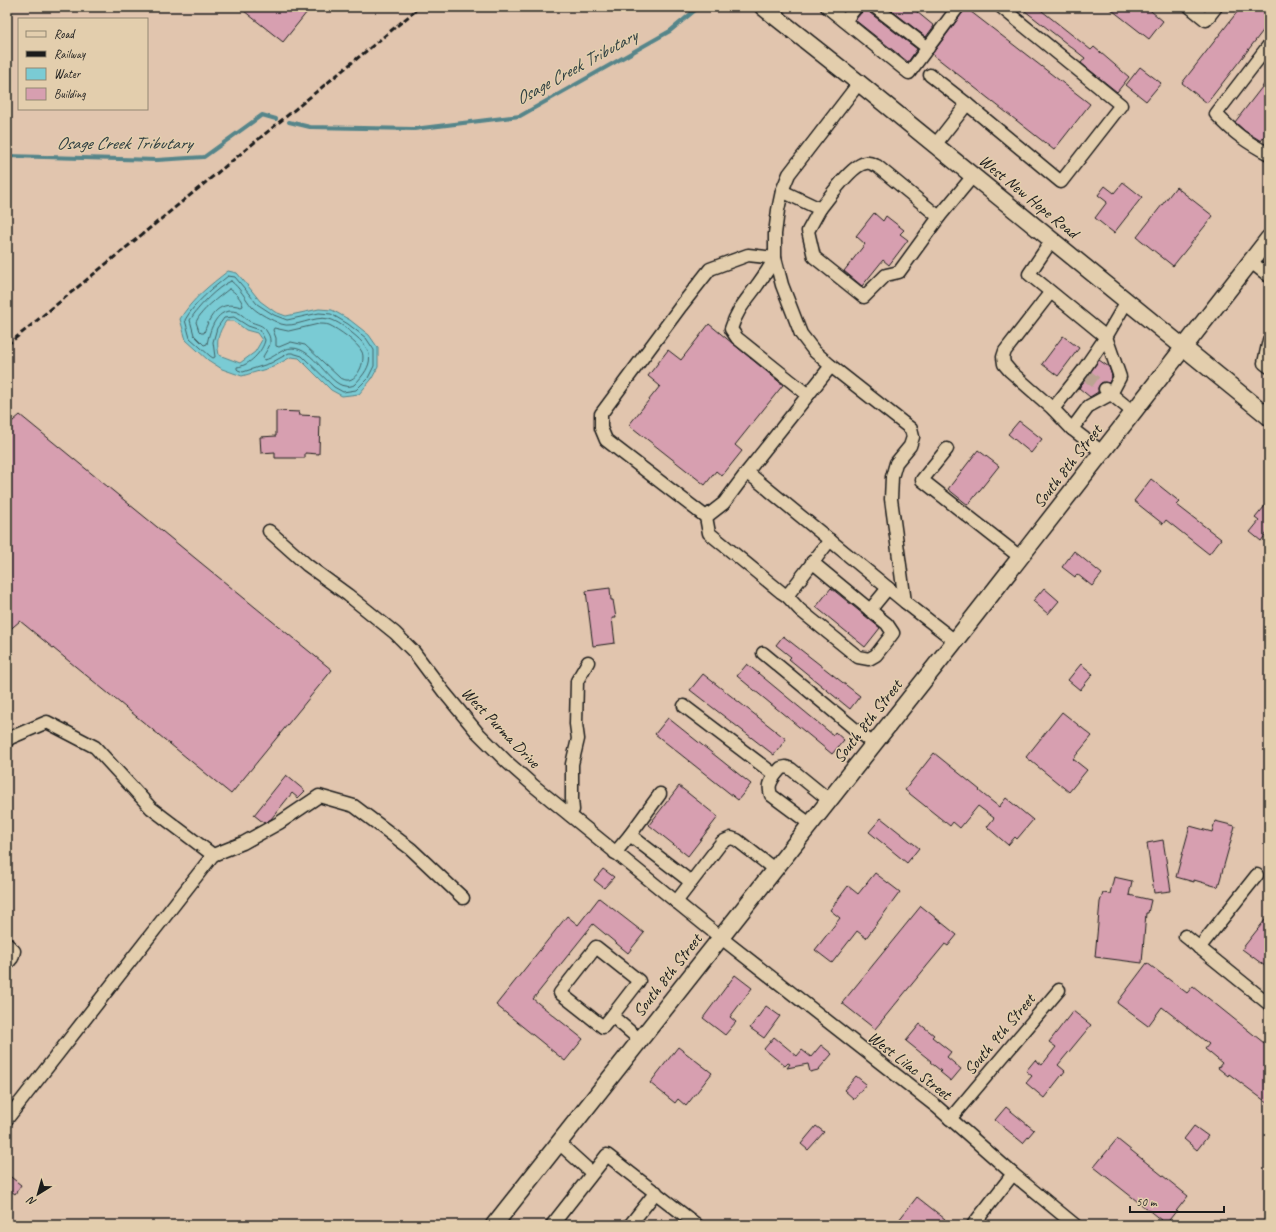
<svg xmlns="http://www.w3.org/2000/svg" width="1276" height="1232" viewBox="0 0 1276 1232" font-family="Caveat,sans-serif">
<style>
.water{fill:#7acbd4;stroke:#54858a;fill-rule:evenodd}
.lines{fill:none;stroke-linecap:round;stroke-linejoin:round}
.shore{stroke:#426266;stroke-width:1}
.stream{stroke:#54858a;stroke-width:4}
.building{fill:#d79fb0;stroke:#1c1c1c}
.minor-tunnel{stroke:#baa391;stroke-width:12;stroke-dasharray:12 6;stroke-linecap:butt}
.minor-casing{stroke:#1c1c1c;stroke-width:15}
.major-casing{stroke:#1c1c1c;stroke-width:19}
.minor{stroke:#e3cead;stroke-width:12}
.major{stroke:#e3cead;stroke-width:16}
.rail{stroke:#1c1c1c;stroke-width:3;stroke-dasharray:6 3;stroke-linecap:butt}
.labels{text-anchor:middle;stroke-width:3;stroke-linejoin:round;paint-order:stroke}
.street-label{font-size:17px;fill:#1c1c1c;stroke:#e3cead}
.water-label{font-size:18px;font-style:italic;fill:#2f3f41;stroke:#e3cead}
</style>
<rect width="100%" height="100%" fill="#e1c5ae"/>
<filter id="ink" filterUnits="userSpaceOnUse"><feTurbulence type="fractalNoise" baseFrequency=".025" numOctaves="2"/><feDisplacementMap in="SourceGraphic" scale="8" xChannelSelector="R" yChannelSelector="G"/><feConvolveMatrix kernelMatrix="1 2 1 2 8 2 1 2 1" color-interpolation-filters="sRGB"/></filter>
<g filter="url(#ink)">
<path class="water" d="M228,271L237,273L248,286L260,301L275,312L286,316L319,309L332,310L350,320L369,335L378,348V367L371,380L359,394L342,396L331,390L299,358L291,357L273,367L242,376L222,369L208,360L186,340L180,319C192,299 210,285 228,271ZM226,321H234L246,330L257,333L262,340L255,352L240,363L219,355C216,340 218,334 226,321Z"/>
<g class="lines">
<g class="shore">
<path d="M228,276L235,277L245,289L257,304L274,315L287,320L319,313L331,314L348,324L366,338L374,350V366L368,378L356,390L343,392L334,387L302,356L292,353H289L271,363L243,372L238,370L237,369V367C249,366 263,351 265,340L260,330L248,326L234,317L224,318L217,328L213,342L215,357L213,358L210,356L190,338L185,320C195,302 212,289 228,276Z"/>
<path d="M231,281C240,288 245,298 252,307C259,314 272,320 281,324C294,329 314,315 329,319C337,321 346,328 352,333C375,351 375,364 354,385C352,386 348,387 345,386C329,385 314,348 292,348C282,348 273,359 264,360L263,357C265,352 271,346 270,341C270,337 269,335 267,332C263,324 257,325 249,321C245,318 242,314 237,312C217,306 210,329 207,344L204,345L194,335L190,320C198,307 217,287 231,281Z"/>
<path d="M229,289C235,291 242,300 243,306L241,307C220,300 210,314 204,333H201L199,331L196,322C201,310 219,297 229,289Z"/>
<path d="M319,324C322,324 326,324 329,325C338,329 358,343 362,352C366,361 357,382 346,380C345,380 341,378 340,378L305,345L291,342L279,347L276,346V338L273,330L274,328L288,331Z"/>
</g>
<g class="stream">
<polyline points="289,122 310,127 414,129 520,116 670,31 699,7"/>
<polyline points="7,156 157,160 204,157 262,115 276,119"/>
</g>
</g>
<g class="building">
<polygon points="239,7 311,7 283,42"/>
<polygon points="863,7 868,7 870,13 917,49 908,62 855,20 862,12"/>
<polygon points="887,7 911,7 934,26 926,37"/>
<polygon points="1020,7 1037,7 1091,50 1094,47 1129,77 1117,92 1081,63 1085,58"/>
<polygon points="1108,7 1146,7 1163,21 1149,39"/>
<polygon points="1241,7 1269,7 1269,23 1207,103 1182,83"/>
<polygon points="966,8 1090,104 1054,150 932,54"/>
<polygon points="1140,67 1161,83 1146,101 1126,85"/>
<polygon points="1269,78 1269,130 1261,141 1245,131 1235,122"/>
<polygon points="1123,182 1142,197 1114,233 1095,218 1107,202 1098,195 1105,186 1114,193"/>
<polygon points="1176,187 1213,216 1173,266 1137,237"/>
<polygon points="874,213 883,221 886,216 904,230 900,234 908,240 889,265 883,260 862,286 844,271 865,244 856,236"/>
<polygon points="709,324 783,385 735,445 742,451 722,476 716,471 705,485 629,425 660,386 648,376 668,350 681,360"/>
<polygon points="1063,336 1079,348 1058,376 1042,364"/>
<polygon points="1099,360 1109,367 1112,376 1109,383 1103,382 1100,384 1098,388 1098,392 1090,397 1079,388"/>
<polygon points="276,411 300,412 299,415 320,416 319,454 305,453 305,458 275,458 275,452 261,453 260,437 276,436"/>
<polygon points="20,415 332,670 231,794 20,621 7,632 7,426"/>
<polygon points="1019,421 1042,439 1031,453 1008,434"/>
<polygon points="978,450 999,466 968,505 948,489"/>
<polygon points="1151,479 1180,502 1177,505 1221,539 1209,554 1166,520 1163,524 1134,501"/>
<polygon points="1269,501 1269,530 1261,541 1250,532 1259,521 1255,518"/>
<polygon points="1074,551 1102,574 1092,586 1077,574 1075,577 1062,567"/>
<polygon points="610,588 611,600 613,600 616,618 612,618 615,643 593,646 586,591"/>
<polygon points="831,588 880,628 865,647 816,607"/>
<polygon points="1044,588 1059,601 1048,614 1033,601"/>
<polygon points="783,636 860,696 850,709 789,659 791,657 776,645"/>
<polygon points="747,664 833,735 835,732 844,740 832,754 737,676"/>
<polygon points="1081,664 1093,674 1080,690 1068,680"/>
<polygon points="703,674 786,739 774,755 690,690"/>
<polygon points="1062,712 1092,736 1073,759 1087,770 1069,792 1026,757"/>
<polygon points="668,718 751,784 738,800 655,734"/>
<polygon points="934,753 980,790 979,791 999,807 1006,798 1033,820 1017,839 1015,837 1008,845 987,827 994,818 978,806 960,828 953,822 950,826 905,790"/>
<polygon points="286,775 305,791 298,798 292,793 271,819 264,823 254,815"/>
<polygon points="679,786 718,817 688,856 649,825"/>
<polygon points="881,818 919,848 907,863 869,832"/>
<polygon points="1215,821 1235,826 1218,887 1194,880 1194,882 1176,877 1190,826 1212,832"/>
<polygon points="1163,840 1171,891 1154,893 1147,843"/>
<polygon points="603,869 614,877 604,888 594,880"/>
<polygon points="875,873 900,892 866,938 857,931 832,963 815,950 840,918 830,910 848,886 858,894"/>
<polygon points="1114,877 1132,881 1129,895 1151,900 1148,913 1146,913 1142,963 1095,957 1100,902 1103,893 1110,894"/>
<polygon points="599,898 644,933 628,953 593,924 533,999 583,1039 565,1061 496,1005 567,916 578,925"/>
<polygon points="921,906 957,935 948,946 945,944 875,1029 842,1003"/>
<polygon points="1269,915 1269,969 1242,949"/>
<polygon points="1147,963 1187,993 1193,986 1269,1047 1269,1104 1229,1074 1228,1076 1218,1068 1222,1063 1205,1049 1209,1044 1162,1007 1148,1026 1117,1003"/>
<polygon points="735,975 752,988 730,1017 736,1022 725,1035 703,1018"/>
<polygon points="766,1006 780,1016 764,1038 750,1028"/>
<polygon points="1073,1011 1091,1025 1058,1065 1065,1071 1044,1098 1026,1083 1032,1076 1026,1071 1035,1060 1042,1065 1056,1047 1049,1042"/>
<polygon points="920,1024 934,1035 932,1037 951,1052 947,1057 961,1069 951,1081 940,1072 941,1071 930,1062 931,1061 906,1041"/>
<polygon points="774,1037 797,1056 802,1050 811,1057 821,1045 832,1054 818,1070 810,1072 808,1064 787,1068 790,1064 788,1063 785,1066 764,1049"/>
<polygon points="678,1047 712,1073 686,1106 678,1099 675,1103 650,1083"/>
<polygon points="856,1076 866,1084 854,1099 844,1090"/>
<polygon points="1006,1107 1034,1130 1023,1143 995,1120"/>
<polygon points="816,1126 824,1132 808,1150 801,1144"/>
<polygon points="1194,1126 1208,1136 1197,1150 1184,1139"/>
<polygon points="1117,1139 1188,1196 1166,1224 1094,1167"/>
<polygon points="7,1174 21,1185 15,1194 7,1188"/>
<polygon points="917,1197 945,1219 940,1225 895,1225"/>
</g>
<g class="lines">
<polyline class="minor-tunnel" points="1086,375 1105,389"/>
<defs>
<g id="minor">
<polyline points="827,7 909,73 958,7"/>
<polyline points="875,7 928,48"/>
<polyline points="1190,7 1206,20 1216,7"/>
<polyline points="845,21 856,7"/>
<path d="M1269,45L1216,114C1234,133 1246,142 1269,154"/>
<polyline points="930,75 967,104"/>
<polyline points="859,83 789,174 782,191 778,210 775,234 775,258 782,285 801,334 814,351 831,366 911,429 913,437 910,446 896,463 892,477 891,499 905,602"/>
<polyline points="935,145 967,104 1061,182 1121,105 1001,7"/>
<path d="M782,191L820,209C829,198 852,164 866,163C870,162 874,165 877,166L939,217L973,176"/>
<polyline points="820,209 808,231 814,257 864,297 886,275 899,272 939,217"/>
<polyline points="1052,240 1029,274 1106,337 1127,301"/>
<polyline points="1251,262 1269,276"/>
<polyline points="1050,293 1005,351 1003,357 1004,364 1010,371 1053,409 1072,429"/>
<polyline points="1269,340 1264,363 1269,367"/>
<polyline points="1105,389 1111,394 1120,377 1106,337"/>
<path d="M808,395L737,338L731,329C737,309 747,300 758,284C764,276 770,267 775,258L748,255L710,269L681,306L601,414V428L606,440L706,517L709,533L781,592L787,596L830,540"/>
<polyline points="1053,409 1082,372 1106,337"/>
<polyline points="947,449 922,480 1020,557"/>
<polyline points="1102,452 1072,429 1089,406 1111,394 1133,412"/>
<polyline points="747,472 905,602 955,641"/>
<polyline points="706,517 724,503 747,472 831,366"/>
<polyline points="269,531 307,565 348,595 395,633 414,652 444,692 477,732 507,762 534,786 706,926 937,1107 1013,1174 1075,1225"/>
<polyline points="787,596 800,610 858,657 869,659 876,655 893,633 887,624 812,562"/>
<polyline points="870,610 888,588"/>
<polyline points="763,653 873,744"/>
<path d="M684,706L775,775C770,783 768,786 771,795L810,824"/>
<polyline points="7,741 10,738 47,722 95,747 151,808 213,855 243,843 279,823 319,796 354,806 411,849 463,898"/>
<polyline points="775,775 781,768 786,767 791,769 829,800"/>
<polyline points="570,815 573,810 572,799 572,764 578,739 576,724 577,681 588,662"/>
<polyline points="630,835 660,794"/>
<polyline points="615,853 630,835 691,882"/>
<polyline points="676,902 722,842 731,838 737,840 774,869"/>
<polyline points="1185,936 1269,1004"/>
<polyline points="7,944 14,951 12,958 7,964"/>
<polyline points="1199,948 1257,875"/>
<polyline points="612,1016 603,1027 560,993 596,947 639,981 612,1016 640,1040"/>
<polyline points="7,1119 213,855"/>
<polyline points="950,1119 1059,990"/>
<polyline points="559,1143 592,1173"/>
<polyline points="552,1225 607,1155 697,1225"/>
<polyline points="630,1225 656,1192"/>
<polyline points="973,1225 1013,1174"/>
</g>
<g id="major">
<polyline points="763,7 859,83 1269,417"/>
<polyline points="494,1225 955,641 1269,238"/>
</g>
</defs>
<use href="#minor" class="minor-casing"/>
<use href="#major" class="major-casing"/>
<use href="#minor" class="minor"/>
<use href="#major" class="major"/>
<polyline class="rail" points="7,345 420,7"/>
</g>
</g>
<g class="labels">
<g class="street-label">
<text transform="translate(1029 196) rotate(39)" y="6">West New Hope Road</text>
<text transform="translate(1067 466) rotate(-52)" y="6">South 8th Street</text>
<text transform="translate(867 721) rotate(-52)" y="6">South 8th Street</text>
<text transform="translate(501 727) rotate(46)" y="6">West Purma Drive</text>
<text transform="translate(667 975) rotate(-52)" y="6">South 8th Street</text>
<text transform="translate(999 1034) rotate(-50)" y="6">South 9th Street</text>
<text transform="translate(910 1065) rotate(38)" y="6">West Lilac Street</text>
</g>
<g class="water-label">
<text transform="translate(576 67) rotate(-29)" y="6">Osage Creek Tributary</text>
<text x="124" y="149">Osage Creek Tributary</text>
</g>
</g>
<rect width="1276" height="1232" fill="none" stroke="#e3cead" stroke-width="24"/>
<rect x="12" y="12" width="1252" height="1208" fill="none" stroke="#1c1c1c" stroke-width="1.5" filter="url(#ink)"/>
<rect x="18" y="18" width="130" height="92" fill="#e3cead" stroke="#938773"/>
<rect x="26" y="31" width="20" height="6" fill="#e3cead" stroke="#938773"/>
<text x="54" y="38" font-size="12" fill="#1c1c1c">Road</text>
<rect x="26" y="51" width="20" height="6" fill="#1c1c1c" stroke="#938773"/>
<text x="54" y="58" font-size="12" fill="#1c1c1c">Railway</text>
<rect x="26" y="68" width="20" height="12" fill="#7acbd4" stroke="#938773"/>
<text x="54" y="78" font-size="12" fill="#1c1c1c">Water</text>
<rect x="26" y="88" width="20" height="12" fill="#d79fb0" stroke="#938773"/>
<text x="54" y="98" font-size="12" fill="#1c1c1c">Building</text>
<g transform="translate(38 1194) rotate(217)" stroke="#e3cead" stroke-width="3" paint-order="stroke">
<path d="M0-3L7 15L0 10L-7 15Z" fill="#1c1c1c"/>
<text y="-6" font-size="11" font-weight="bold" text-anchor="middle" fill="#1c1c1c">N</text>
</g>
<path d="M1130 1206v6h94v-6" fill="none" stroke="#1c1c1c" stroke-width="2"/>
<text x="1136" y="1206" font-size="12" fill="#1c1c1c" stroke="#e3cead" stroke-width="3" paint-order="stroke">50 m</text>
</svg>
